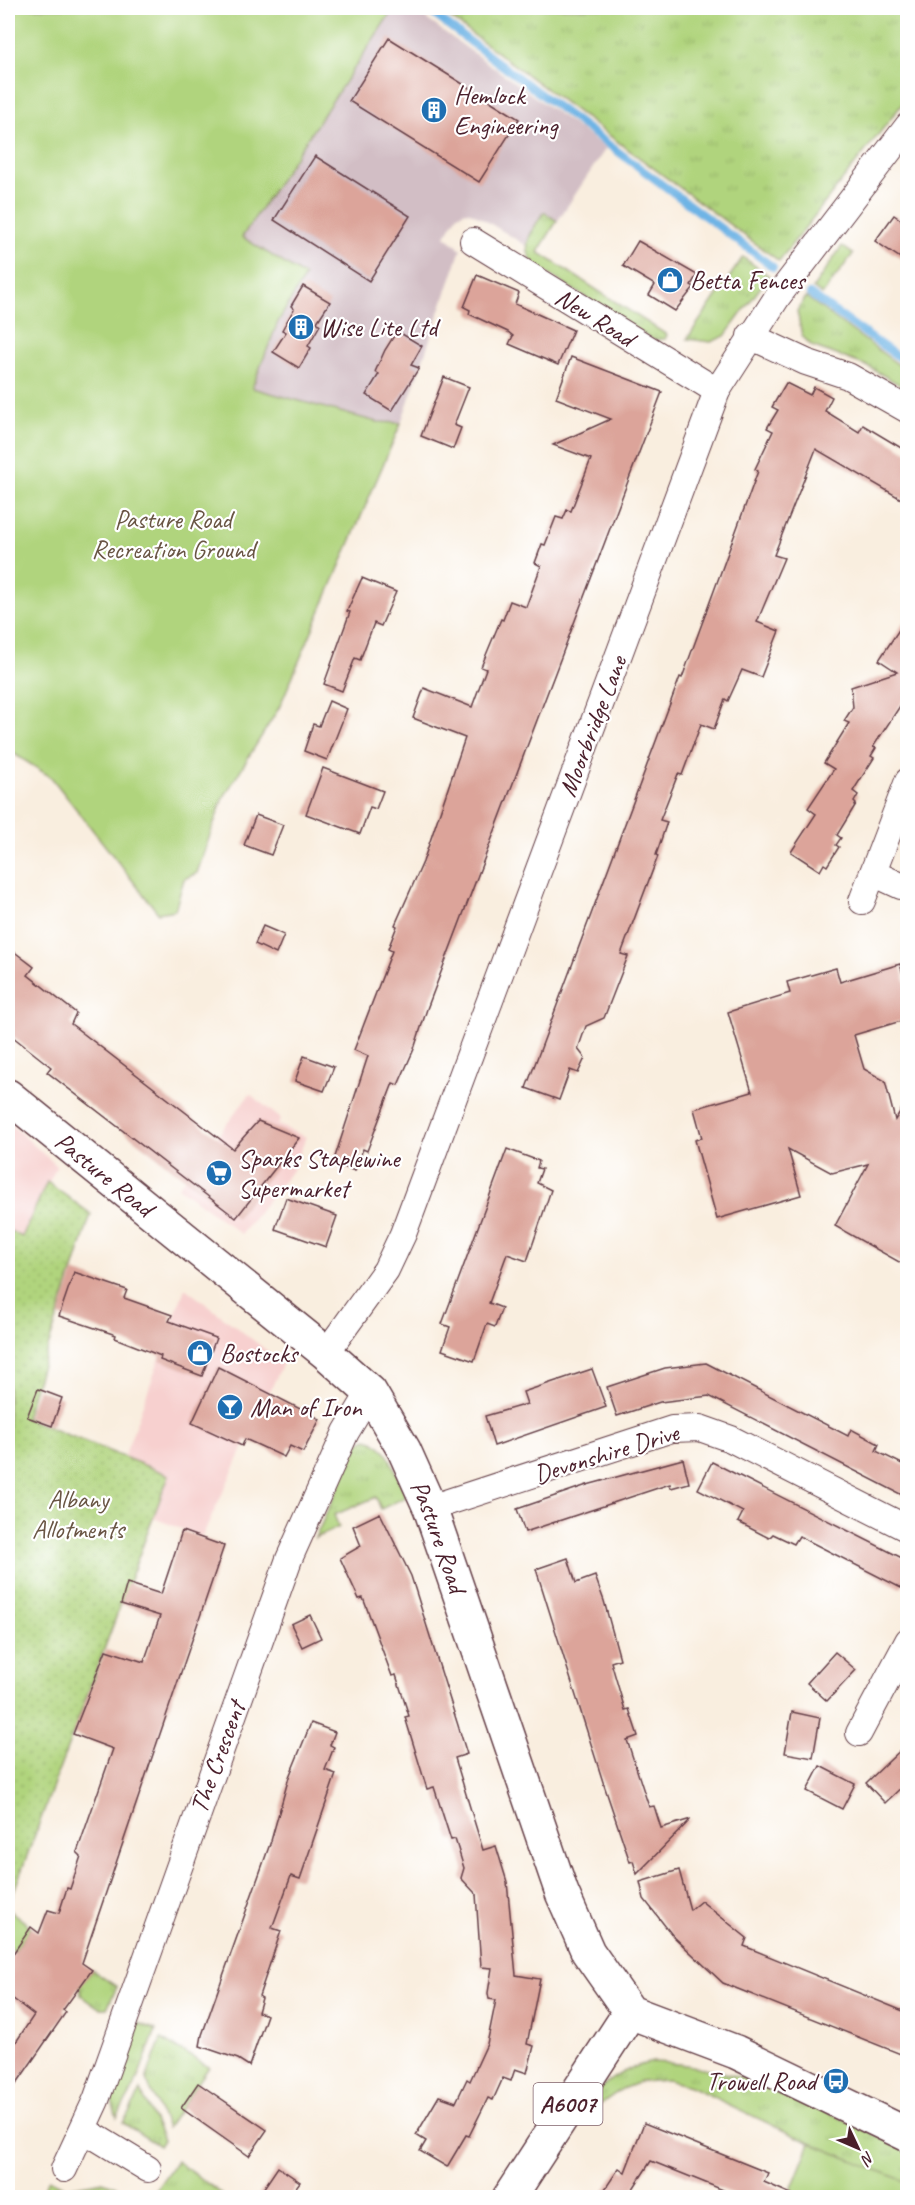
<svg xmlns="http://www.w3.org/2000/svg" width="915" height="2205" viewBox="0 0 915 2205" font-family="Caveat,sans-serif">
<style>
.built{fill:#f7d0cf}
.industrial{fill:#d2bec5}
.grass{fill:url(#grass-tufts);stroke:#7d7a54;stroke-width:1.5}
.park{fill:#b0d47d;stroke:#7d7a54;stroke-width:1.5}
.garden{fill:url(#garden-dots);stroke:#7d7a54;stroke-width:1.5}
.lines{fill:none;stroke-linecap:round;stroke-linejoin:round}
.stream{stroke:#6eb4e5;stroke-width:8}
.building{fill:#dca49a}
.minor-casing{stroke:#643e46;stroke-width:28}
.major-casing{stroke:#643e46;stroke-width:36}
.minor{stroke:#fff;stroke-width:26}
.major{stroke:#fff;stroke-width:33}
.labels{text-anchor:middle;stroke-width:4.5;stroke-linejoin:round;paint-order:stroke}
.shield{fill:#fff;stroke:#80626b;stroke-width:1.5}
.shield-label{font-size:24px;font-weight:bold;fill:#4a1f2b}
.poi-label{font-size:26px;fill:#4a1f2b;stroke:#fff;text-anchor:start}
.street-label{font-size:26px;fill:#4a1f2b;stroke:#fff}
.park-label{font-size:26px;fill:#695544;stroke:#fff}
</style>
<defs>
<pattern id="grass-tufts" width="24" height="20" patternUnits="userSpaceOnUse" patternTransform="scale(1.5)"><rect width="24" height="20" fill="#b0d47d"/><path d="M3 7l-1-3M5 7V3M7 7l1-3M15 17l-1-3M17 17v-4M19 17l1-3" fill="none" stroke="#99b66c"/></pattern>
<pattern id="garden-dots" width="8" height="8" patternUnits="userSpaceOnUse" patternTransform="scale(1.5)"><rect width="8" height="8" fill="#b0d47d"/><path d="M2 2h.1M6 6h.1" fill="none" stroke="#99b66c" stroke-width="1.8" stroke-linecap="round"/></pattern>
</defs>
<rect width="100%" height="100%" fill="#fff"/>
<filter id="ink" filterUnits="userSpaceOnUse"><feTurbulence type="fractalNoise" baseFrequency=".0167" numOctaves="2"/><feDisplacementMap in="SourceGraphic" scale="12" xChannelSelector="R" yChannelSelector="G"/><feConvolveMatrix kernelMatrix="1 2 1 2 8 2 1 2 1" color-interpolation-filters="sRGB"/></filter>
<filter id="wash" filterUnits="userSpaceOnUse"><feTurbulence type="fractalNoise" baseFrequency=".008" numOctaves="4" result="noise"/><feDisplacementMap in="SourceGraphic" scale="24" xChannelSelector="R" yChannelSelector="G"/><feGaussianBlur stdDeviation="1.35" result="paint"/><feColorMatrix in="noise" values="0 0 0 0 0 0 0 0 0 0 0 0 0 0 0 0 0 1.4 0 .05"/><feComposite in="paint" operator="in"/></filter>
<g filter="url(#wash)">
<rect width="100%" height="100%" fill="#f9eedf"/>
<g class="built">
<polygon points="250,1094 281,1119 278,1125 306,1137 294,1168 241,1234 178,1187"/>
<polygon points="8,1122 57,1166 22,1237 8,1230"/>
<polygon points="185,1288 283,1363 202,1537 151,1517 169,1475 124,1457"/>
</g>
<polygon class="industrial" points="394,8 411,8 606,148 537,252 473,213 466,211 458,215 445,236 461,249 401,423 377,422 252,388 278,322 305,276 241,237"/>
<g class="grass">
<polygon points="437,8 907,8 907,98 779,261"/>
<path d="M544,212L557,221L538,252L667,335L665,339L653,340L536,266C518,247 532,230 544,212Z"/>
<polygon points="842,246 853,254 822,295 813,288"/>
<polygon points="743,257 769,276 725,336 711,342 687,339"/>
<polygon points="806,297 907,371 907,389 867,366 812,346 802,336 797,311"/>
<path d="M367,1439C389,1443 398,1478 406,1497L381,1509L376,1497L334,1515L339,1527L315,1538L359,1443Z"/>
<polygon points="8,1909 31,1927 14,1952 8,1944"/>
<polygon points="92,1970 117,1987 107,2008 99,2008 81,1995 80,1985"/>
<polygon points="138,2023 156,2030 135,2085 117,2117 111,2098"/>
<polygon points="161,2039 209,2067 167,2128 146,2079"/>
<path d="M653,2062C744,2065 827,2112 907,2150V2183L810,2143L690,2086L667,2080L640,2082L622,2089L596,2107L588,2102C604,2081 627,2067 653,2062Z"/>
<polygon points="141,2091 163,2140 159,2146 123,2123"/>
<polygon points="176,2161 222,2194 220,2197 151,2197"/>
<polygon points="49,2179 66,2188 103,2181 117,2187 114,2197 39,2197"/>
</g>
<g class="park">
<polygon points="8,8 394,8 242,237 305,276 278,322 252,388 377,422 401,423 279,708 222,800 197,873 184,879 175,910 158,913 51,777 8,750"/>
<polygon points="810,2143 907,2182 907,2197 790,2198 793,2191 791,2190"/>
</g>
<polygon class="garden" points="47,1182 91,1214 25,1418 169,1475 8,1907 8,1230 22,1237"/>
<g class="lines">
<g class="stream">
<polyline points="425,8 773,267"/>
<polyline points="810,294 908,364"/>
</g>
</g>
<g id="blocks">
<g class="building">
<polygon points="389,38 519,119 479,182 349,101"/>
<polygon points="315,156 410,216 369,281 274,220"/>
<polygon points="894,215 908,225 908,263 875,241"/>
<polygon points="638,241 697,275 691,285 694,287 675,311 649,295 655,285 623,266"/>
<polygon points="477,275 519,293 515,304 573,330 558,365 509,344 513,336 508,332 469,314 470,310 464,307"/>
<polygon points="303,286 330,302 317,322 320,325 308,346 311,348 299,368 273,352 286,332 282,330 294,309 291,306"/>
<polygon points="397,331 422,346 411,365 419,368 392,411 366,395 379,374 375,372 385,350"/>
<polygon points="571,357 662,392 427,1009 414,1049 398,1085 393,1083 367,1151 363,1149 355,1171 333,1163 368,1056 354,1050 392,951 388,949 397,926 395,925 423,862 465,738 413,718 424,688 472,707 486,669 481,667 501,619 503,620 510,601 526,607 541,566 535,563 542,544 545,545 556,517 563,519 567,510 571,511 591,459 553,445 611,419 556,398"/>
<polygon points="444,377 469,387 454,425 461,428 453,449 421,436"/>
<polygon points="786,383 810,395 814,387 832,397 825,411 859,432 863,425 908,452 908,503 816,449 774,555 784,558 757,622 779,631 761,677 742,670 728,701 725,699 714,729 701,724 682,775 678,774 660,820 667,822 656,855 658,856 621,954 628,956 604,1018 586,1026 578,1049 585,1058 578,1073 570,1070 559,1100 526,1088 680,677 682,678 758,471 755,469 773,431 767,428 778,410 772,407"/>
<polygon points="362,578 396,592 381,626 374,623 360,660 355,658 342,691 324,684 350,612 347,611"/>
<polygon points="908,616 908,694 873,747 876,748 871,756 874,758 853,791 858,795 854,802 856,804 837,835 841,838 836,845 839,847 827,866 824,864 820,871 791,852 816,814 808,808 834,769 824,763 849,723 844,721 853,707 851,687 897,672 879,660"/>
<polygon points="329,701 347,709 327,760 304,751 313,724 319,726"/>
<polygon points="323,768 383,791 376,809 370,807 360,834 306,814"/>
<polygon points="256,815 283,825 271,855 244,845"/>
<polygon points="263,926 284,935 276,954 255,944"/>
<polygon points="8,947 34,967 28,975 76,1013 71,1024 233,1149 258,1121 299,1138 236,1218 47,1072 51,1067 8,1033"/>
<polygon points="900,964 908,991 908,1019 854,1035 864,1069 885,1081 895,1120 908,1099 908,1267 835,1226 868,1164 832,1173 788,1149 801,1195 717,1219 695,1140 702,1138 694,1109 752,1092 728,1012 790,993 787,982 836,968 840,982"/>
<polygon points="304,1056 334,1067 324,1091 295,1081"/>
<polygon points="507,1149 539,1161 537,1168 542,1169 537,1183 551,1190 527,1261 507,1254 489,1303 502,1308 495,1327 487,1324 474,1361 442,1350 450,1327 442,1324"/>
<polygon points="286,1198 337,1216 326,1247 275,1229"/>
<polygon points="74,1272 127,1290 124,1298 172,1315 169,1321 216,1338 202,1376 160,1360 161,1356 115,1338 116,1335 59,1316"/>
<polygon points="706,1363 848,1436 851,1429 879,1444 876,1451 908,1467 908,1498 709,1396 660,1402 617,1416 607,1387 665,1368"/>
<polygon points="218,1367 320,1419 303,1452 290,1446 284,1457 245,1439 242,1446 192,1423"/>
<polygon points="592,1369 606,1407 494,1446 485,1416 527,1404 523,1392"/>
<polygon points="38,1389 62,1398 52,1426 27,1417"/>
<polygon points="683,1459 689,1483 671,1488 670,1484 525,1532 517,1509 587,1485"/>
<polygon points="712,1462 908,1561 908,1575 901,1588 799,1536 794,1544 773,1534 769,1538 738,1522 743,1512 698,1489"/>
<polygon points="380,1513 411,1576 467,1754 455,1758 483,1850 496,1846 507,1882 516,1975 540,1979 527,2044 534,2046 527,2073 515,2069 511,2081 503,2078 493,2100 488,2098 469,2136 466,2135 447,2167 420,2151 426,2141 416,2135 439,2096 456,2102 467,2079 470,2081 487,2044 496,2000 489,1999 488,1993 492,1968 481,1967 476,1894 461,1878 464,1868 455,1839 451,1840 434,1787 427,1789 405,1717 409,1716 396,1675 392,1676 363,1598 359,1599 340,1558 361,1546 353,1526"/>
<polygon points="182,1531 224,1546 82,1963 92,1970 63,2010 66,2012 8,2096 8,2054 34,2015 8,1995 8,1961 31,1927 39,1933 48,1910 59,1913 67,1888 70,1889 81,1856 77,1852 113,1749 73,1734 106,1650 144,1662 160,1616 121,1604 127,1583 161,1594"/>
<polygon points="568,1558 576,1583 595,1576 604,1601 620,1659 611,1662 625,1710 629,1709 638,1736 627,1740 649,1807 654,1806 661,1828 691,1819 637,1874 633,1861 630,1862 603,1782 536,1569"/>
<polygon points="310,1615 321,1638 302,1647 291,1624"/>
<polygon points="835,1652 856,1670 827,1701 807,1683"/>
<polygon points="792,1712 820,1718 813,1758 785,1753"/>
<polygon points="311,1723 335,1732 330,1745 334,1747 325,1770 336,1774 300,1879 291,1876 272,1928 281,1931 259,1996 262,1998 258,2012 267,2015 249,2066 238,2059 200,2046 202,2035 271,1841 289,1777"/>
<polygon points="908,1743 908,1781 885,1803 866,1783"/>
<polygon points="820,1766 855,1784 842,1809 807,1791"/>
<polygon points="679,1870 690,1910 701,1901 747,1938 744,1946 908,2013 908,2057 723,1983 673,1936 644,1899 640,1882"/>
<polygon points="198,2083 267,2130 249,2156 181,2108"/>
<polygon points="644,2123 768,2173 764,2182 800,2198 743,2198 651,2161 627,2198 599,2198 619,2168 625,2172"/>
<polygon points="278,2167 300,2182 288,2198 257,2198"/>
</g>
</g>
</g>
<g filter="url(#ink)">
<use href="#blocks" fill-opacity="0" stroke="#643e46" stroke-width="1.5"/>
<g class="lines">
<defs>
<g id="minor">
<polyline points="473,241 717,391"/>
<polyline points="750,336 806,362 848,376 908,410"/>
<polyline points="873,873 901,886"/>
<polyline points="862,901 908,781"/>
<polyline points="326,1353 386,1270 403,1234 717,391 778,296 908,126"/>
<polyline points="430,1508 672,1429 700,1428 731,1439 908,1529"/>
<polyline points="859,1733 908,1641"/>
<polyline points="84,2130 148,2169"/>
<polyline points="64,2169 96,2100 289,1559 346,1432 370,1392"/>
</g>
<g id="major">
<path id="s1" d="M8,1096L326,1353L370,1392L404,1450L430,1508L562,1893L588,1952L630,2012L736,2052L908,2135"/>
<polyline points="509,2198 630,2012"/>
</g>
</defs>
<use href="#minor" class="minor-casing"/>
<use href="#major" class="major-casing"/>
<use href="#minor" class="minor"/>
<use href="#major" class="major"/>
</g>
</g>
<defs>
<symbol id="building-disc" viewBox="-11 -11 22 22"><circle r="9.5" fill="#1f6fb2" stroke="#fff"/><path d="M-4-6H4V6H1V3H-1V6H-4ZM-2.5-4.3h1.7v1.8h-1.7ZM.8-4.3h1.7v1.8H.8ZM-2.5-1h1.7V.8h-1.7ZM.8-1h1.7V.8H.8Z" fill="#fff"/></symbol>
<symbol id="shop-disc" viewBox="-11 -11 22 22"><circle r="9.5" fill="#1f6fb2" stroke="#fff"/><path d="M-5-2.5h2.3a2.7 3.5 0 0 1 5.4 0H5L5.5 6h-11ZM-1.5-2.5h3a1.5 2.3 0 0 0-3 0Z" fill="#fff"/></symbol>
<symbol id="supermarket-disc" viewBox="-11 -11 22 22"><circle r="9.5" fill="#1f6fb2" stroke="#fff"/><path d="M-6-5.5h2.5l.6 2H6L4.5 2H-2.5L-4.4-4H-6ZM-1.5 3.2a1.3 1.3 0 1 0 .1 0ZM3 3.2a1.3 1.3 0 1 0 .1 0Z" fill="#fff"/></symbol>
<symbol id="bar-disc" viewBox="-11 -11 22 22"><circle r="9.5" fill="#1f6fb2" stroke="#fff"/><path d="M-6-5H6L.8 .8V4.5H3.5V6h-7V4.5H-.8V.8Z" fill="#fff"/></symbol>
<symbol id="bus-disc" viewBox="-11 -11 22 22"><circle r="9.5" fill="#1f6fb2" stroke="#fff"/><path d="M-5-6H5V4H4V6H2V4H-2V6H-4V4H-5ZM-3.5-4V0h7V-4ZM-3.5 1.2v1.5H-2V1.2ZM2 1.2v1.5H3.5V1.2Z" fill="#fff"/></symbol>
</defs>
<g fill-rule="evenodd">
<use href="#building-disc" x="419" y="95" width="30" height="30"/>
<use href="#shop-disc" x="655" y="265" width="30" height="30"/>
<use href="#building-disc" x="286" y="312" width="30" height="30"/>
<use href="#supermarket-disc" x="204" y="1158" width="30" height="30"/>
<use href="#shop-disc" x="185" y="1338" width="30" height="30"/>
<use href="#bar-disc" x="215" y="1392" width="30" height="30"/>
<use href="#bus-disc" x="821" y="2066" width="30" height="30"/>
</g>
<g class="labels">
<rect class="shield" x="533.5" y="2083" width="69" height="42" rx="4.5"/>
<g class="shield-label">
<text x="568" y="2112">A6007</text>
</g>
<g class="poi-label">
<text x="454" y="104">Hemlock<tspan x="454" dy="30">Engineering</tspan></text>
<text x="690" y="289">Betta Fences</text>
<text x="320" y="336">Wise Lite Ltd</text>
<text x="238" y="1167">Sparks Staplewine<tspan x="238" dy="30">Supermarket</tspan></text>
<text x="220" y="1362">Bostocks</text>
<text x="250" y="1416">Man of Iron</text>
<text x="816" y="2090" text-anchor="end">Trowell Road</text>
</g>
<g class="street-label">
<text transform="translate(595 317) rotate(32)" y="9">New Road</text>
<text transform="translate(592 726) rotate(-69)" y="9">Moorbridge Lane</text>
<text dy="9" stroke="none"><textPath href="#s1" startOffset="124">Pasture Road</textPath></text>
<text transform="translate(606 1453) rotate(-17)" y="9">Devonshire Drive</text>
<text dy="9" stroke="none"><textPath href="#s1" startOffset="628">Pasture Road</textPath></text>
<text transform="translate(217 1757) rotate(-70)" y="9">The Crescent</text>
</g>
<g class="park-label">
<text x="173" y="528">Pasture Road<tspan x="173" dy="30">Recreation Ground</tspan></text>
<text x="78" y="1508">Albany<tspan x="78" dy="30">Allotments</tspan></text>
</g>
</g>
<rect width="915" height="2205" fill="none" stroke="#fff" stroke-width="30"/>
<g transform="translate(858 2148) rotate(134)" stroke="#ffffff" stroke-width="4.5" paint-order="stroke">
<path d="M0-4.5L10 22L0 15L-10 22Z" fill="#4a1f2b"/>
<text y="-9" font-size="16" font-weight="bold" text-anchor="middle" fill="#4a1f2b">N</text>
</g>
</svg>
